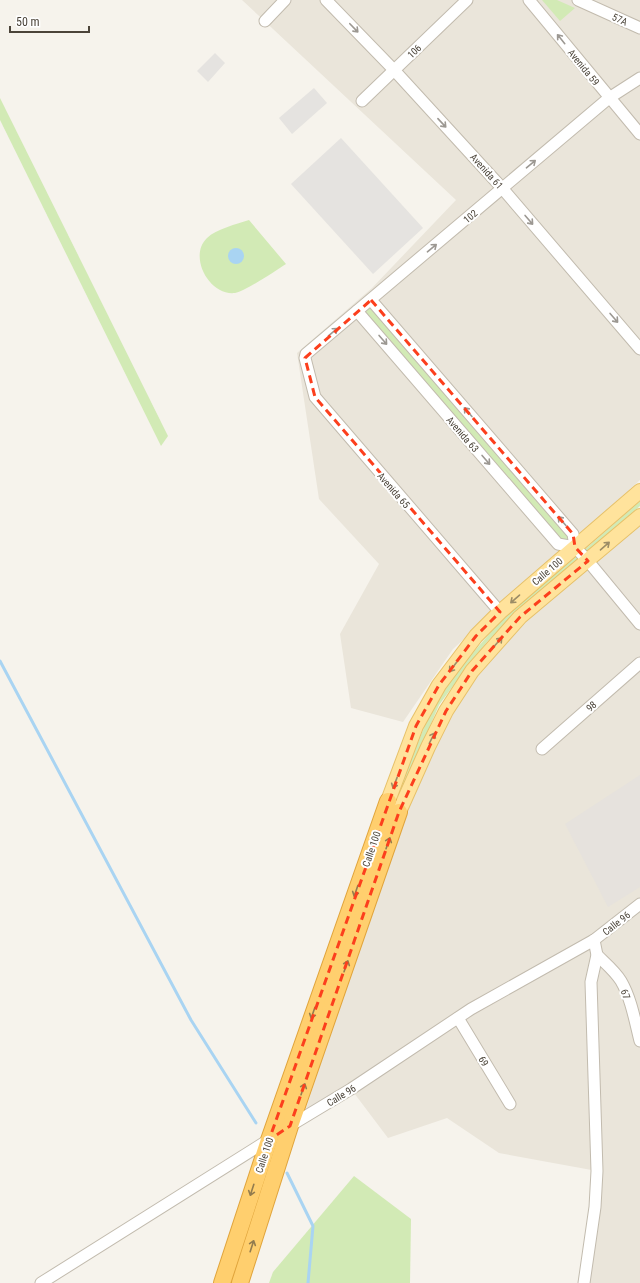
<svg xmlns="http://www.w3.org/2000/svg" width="640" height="1283" viewBox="0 0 640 1283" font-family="'Roboto Condensed',sans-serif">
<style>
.residential{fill:#eae5da}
.industrial{fill:#e6e2dd}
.green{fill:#d2eab5}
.parking{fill:#e5e3e0}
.water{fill:#a9d4f2}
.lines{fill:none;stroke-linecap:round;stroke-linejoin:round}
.stream{stroke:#a9d4f2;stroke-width:3}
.minor-casing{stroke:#c2bbae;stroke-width:13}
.major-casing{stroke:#e6c16a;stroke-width:16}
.highway-casing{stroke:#e0a43c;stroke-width:18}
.minor{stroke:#fff;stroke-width:11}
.major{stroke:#ffe39c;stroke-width:14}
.highway{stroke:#ffcf6e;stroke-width:16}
.oneway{stroke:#9c9892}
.oneway2{stroke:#9c8c66}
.oneway3{stroke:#937c4e}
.marked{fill:none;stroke:#fc3f1d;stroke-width:3;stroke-dasharray:8 5;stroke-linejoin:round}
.labels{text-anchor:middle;stroke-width:4;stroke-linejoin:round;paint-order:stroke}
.street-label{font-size:10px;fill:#4b4439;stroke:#fff}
</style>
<rect width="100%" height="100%" fill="#f6f3ec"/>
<g class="residential">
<polygon points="242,0 640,0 640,480 453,649 403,722 351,708 340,634 379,564 319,499 297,353 372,288 456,200"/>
<polygon points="640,516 640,1283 584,1283 597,1171 499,1153 447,1118 388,1138 351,1089 303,1118 412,781 472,671"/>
</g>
<polygon class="industrial" points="640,775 640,887 608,907 565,824"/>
<g class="green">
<polygon points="542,0 557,0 575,8 560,21"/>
<polygon points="0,98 168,436 161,446 0,120"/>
<path d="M249,220L286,264C275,271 246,291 235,293C209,296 188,256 207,238C216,229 237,224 249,220Z"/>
<polygon points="370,304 570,535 570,543 561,541 362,311"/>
<polygon points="640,501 640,506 586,553 583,551"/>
<polygon points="577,556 579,558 510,618 487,642 467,667 439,705 394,810 391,809 423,730 436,702 463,664 506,615"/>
<polygon points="354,1176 411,1219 410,1283 269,1283 273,1272"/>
</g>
<g class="parking">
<polygon points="215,53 225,63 208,82 197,71"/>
<polygon points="314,88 327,103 292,134 279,118"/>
<polygon points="341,138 423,228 373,274 291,184"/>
</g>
<circle class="water" cx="236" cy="256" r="8"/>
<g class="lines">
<g class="stream">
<polyline points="0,661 191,1020 256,1123"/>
<polyline points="287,1173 313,1226 308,1283"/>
</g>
<defs>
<g id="minor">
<polyline points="326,0 394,70 502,188 640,349"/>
<polyline points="529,0 640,134"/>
<polyline points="578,0 640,28"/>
<polyline points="265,21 285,0"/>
<polyline points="362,101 467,0"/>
<polyline points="357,311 558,544 575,547 573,534 371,300"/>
<polyline points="575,547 588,561 640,624"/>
<polyline points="500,612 315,397 305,358 306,354 609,98 640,78"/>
<polyline points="542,749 640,663"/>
<path d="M597,955C605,963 615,971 621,981C631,998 635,1021 640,1041"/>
<polyline points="458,1018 510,1104"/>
<polyline points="288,1127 351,1089 471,1009 594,940 640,904"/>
<polyline points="41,1283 270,1139"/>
<polyline points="584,1283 595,1207 597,1171 591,982 597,955 594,940"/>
</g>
<g id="major">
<polyline points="388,801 416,726 439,685 476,636 500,612 640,491"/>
<polyline points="399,812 428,747 446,711 472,671 520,617 640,516"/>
</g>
<g id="highway">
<polyline points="222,1283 269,1140 388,801"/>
<polyline points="240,1283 290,1126 399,812"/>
</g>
</defs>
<use href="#minor" class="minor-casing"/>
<use href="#major" class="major-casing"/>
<use href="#highway" class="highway-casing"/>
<use href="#minor" class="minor"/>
<use href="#major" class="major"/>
<use href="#highway" class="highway"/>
</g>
<defs><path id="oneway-shaft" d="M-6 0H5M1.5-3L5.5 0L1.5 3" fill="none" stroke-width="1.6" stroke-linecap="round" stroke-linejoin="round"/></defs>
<g class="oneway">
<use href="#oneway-shaft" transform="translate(354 28) rotate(46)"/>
<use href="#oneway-shaft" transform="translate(561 39) rotate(-129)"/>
<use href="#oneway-shaft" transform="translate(442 123) rotate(47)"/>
<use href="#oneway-shaft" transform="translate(531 164) rotate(-40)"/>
<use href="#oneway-shaft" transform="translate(529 220) rotate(49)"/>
<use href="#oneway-shaft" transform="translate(432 248) rotate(-40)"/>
<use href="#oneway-shaft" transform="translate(614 318) rotate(49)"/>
<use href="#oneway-shaft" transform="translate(333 332) rotate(-40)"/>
<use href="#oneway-shaft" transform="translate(383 340) rotate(49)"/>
<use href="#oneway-shaft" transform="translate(468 412) rotate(-131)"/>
<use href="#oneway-shaft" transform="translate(486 460) rotate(49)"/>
<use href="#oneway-shaft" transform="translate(562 521) rotate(-131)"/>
</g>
<g class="oneway2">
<use href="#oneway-shaft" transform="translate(605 546) rotate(-41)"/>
<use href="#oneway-shaft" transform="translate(515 599) rotate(139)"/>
<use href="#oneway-shaft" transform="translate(498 642) rotate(-48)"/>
<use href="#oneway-shaft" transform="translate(453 667) rotate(127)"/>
<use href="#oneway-shaft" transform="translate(432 738) rotate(-63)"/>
<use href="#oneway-shaft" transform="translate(395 783) rotate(111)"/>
</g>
<g class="oneway3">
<use href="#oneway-shaft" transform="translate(388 843) rotate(-71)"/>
<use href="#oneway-shaft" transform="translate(356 891) rotate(109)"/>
<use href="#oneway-shaft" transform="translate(346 966) rotate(-71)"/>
<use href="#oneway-shaft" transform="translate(313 1013) rotate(109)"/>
<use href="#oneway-shaft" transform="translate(303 1089) rotate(-71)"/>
<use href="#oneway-shaft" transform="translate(252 1190) rotate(108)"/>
<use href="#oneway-shaft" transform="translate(252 1246) rotate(-72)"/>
</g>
<path class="marked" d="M371,300L573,534L575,547L588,561L520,617L472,671L446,711L399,812L290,1126L269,1140L416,726L439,685L476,636L500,612L315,397L305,358Z"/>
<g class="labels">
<g class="street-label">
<text transform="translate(620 19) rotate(24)" y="4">57A</text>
<text transform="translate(414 51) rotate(-44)" y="4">106</text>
<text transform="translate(584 67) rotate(51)" y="4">Avenida 59</text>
<text transform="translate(487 171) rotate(48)" y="4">Avenida 61</text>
<text transform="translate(470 216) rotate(-40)" y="4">102</text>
<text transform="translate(463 434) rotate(49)" y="4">Avenida 63</text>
<text transform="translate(394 490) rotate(49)" y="4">Avenida 65</text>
<text transform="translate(547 571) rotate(-41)" y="4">Calle 100</text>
<text transform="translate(591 706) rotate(-41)" y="4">98</text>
<text transform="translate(371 849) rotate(-71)" y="4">Calle 100</text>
<text transform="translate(616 923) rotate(-38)" y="4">Calle 96</text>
<text transform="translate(626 994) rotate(69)" y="4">67</text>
<text transform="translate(484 1061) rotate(58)" y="4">69</text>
<text transform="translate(341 1095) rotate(-31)" y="4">Calle 96</text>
<text transform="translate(264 1155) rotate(-72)" y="4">Calle 100</text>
</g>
</g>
<path d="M10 26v6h79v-6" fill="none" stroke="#4b4439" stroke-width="2"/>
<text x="16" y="26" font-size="12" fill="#4b4439" stroke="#ffffff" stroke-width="3" paint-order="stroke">50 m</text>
</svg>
